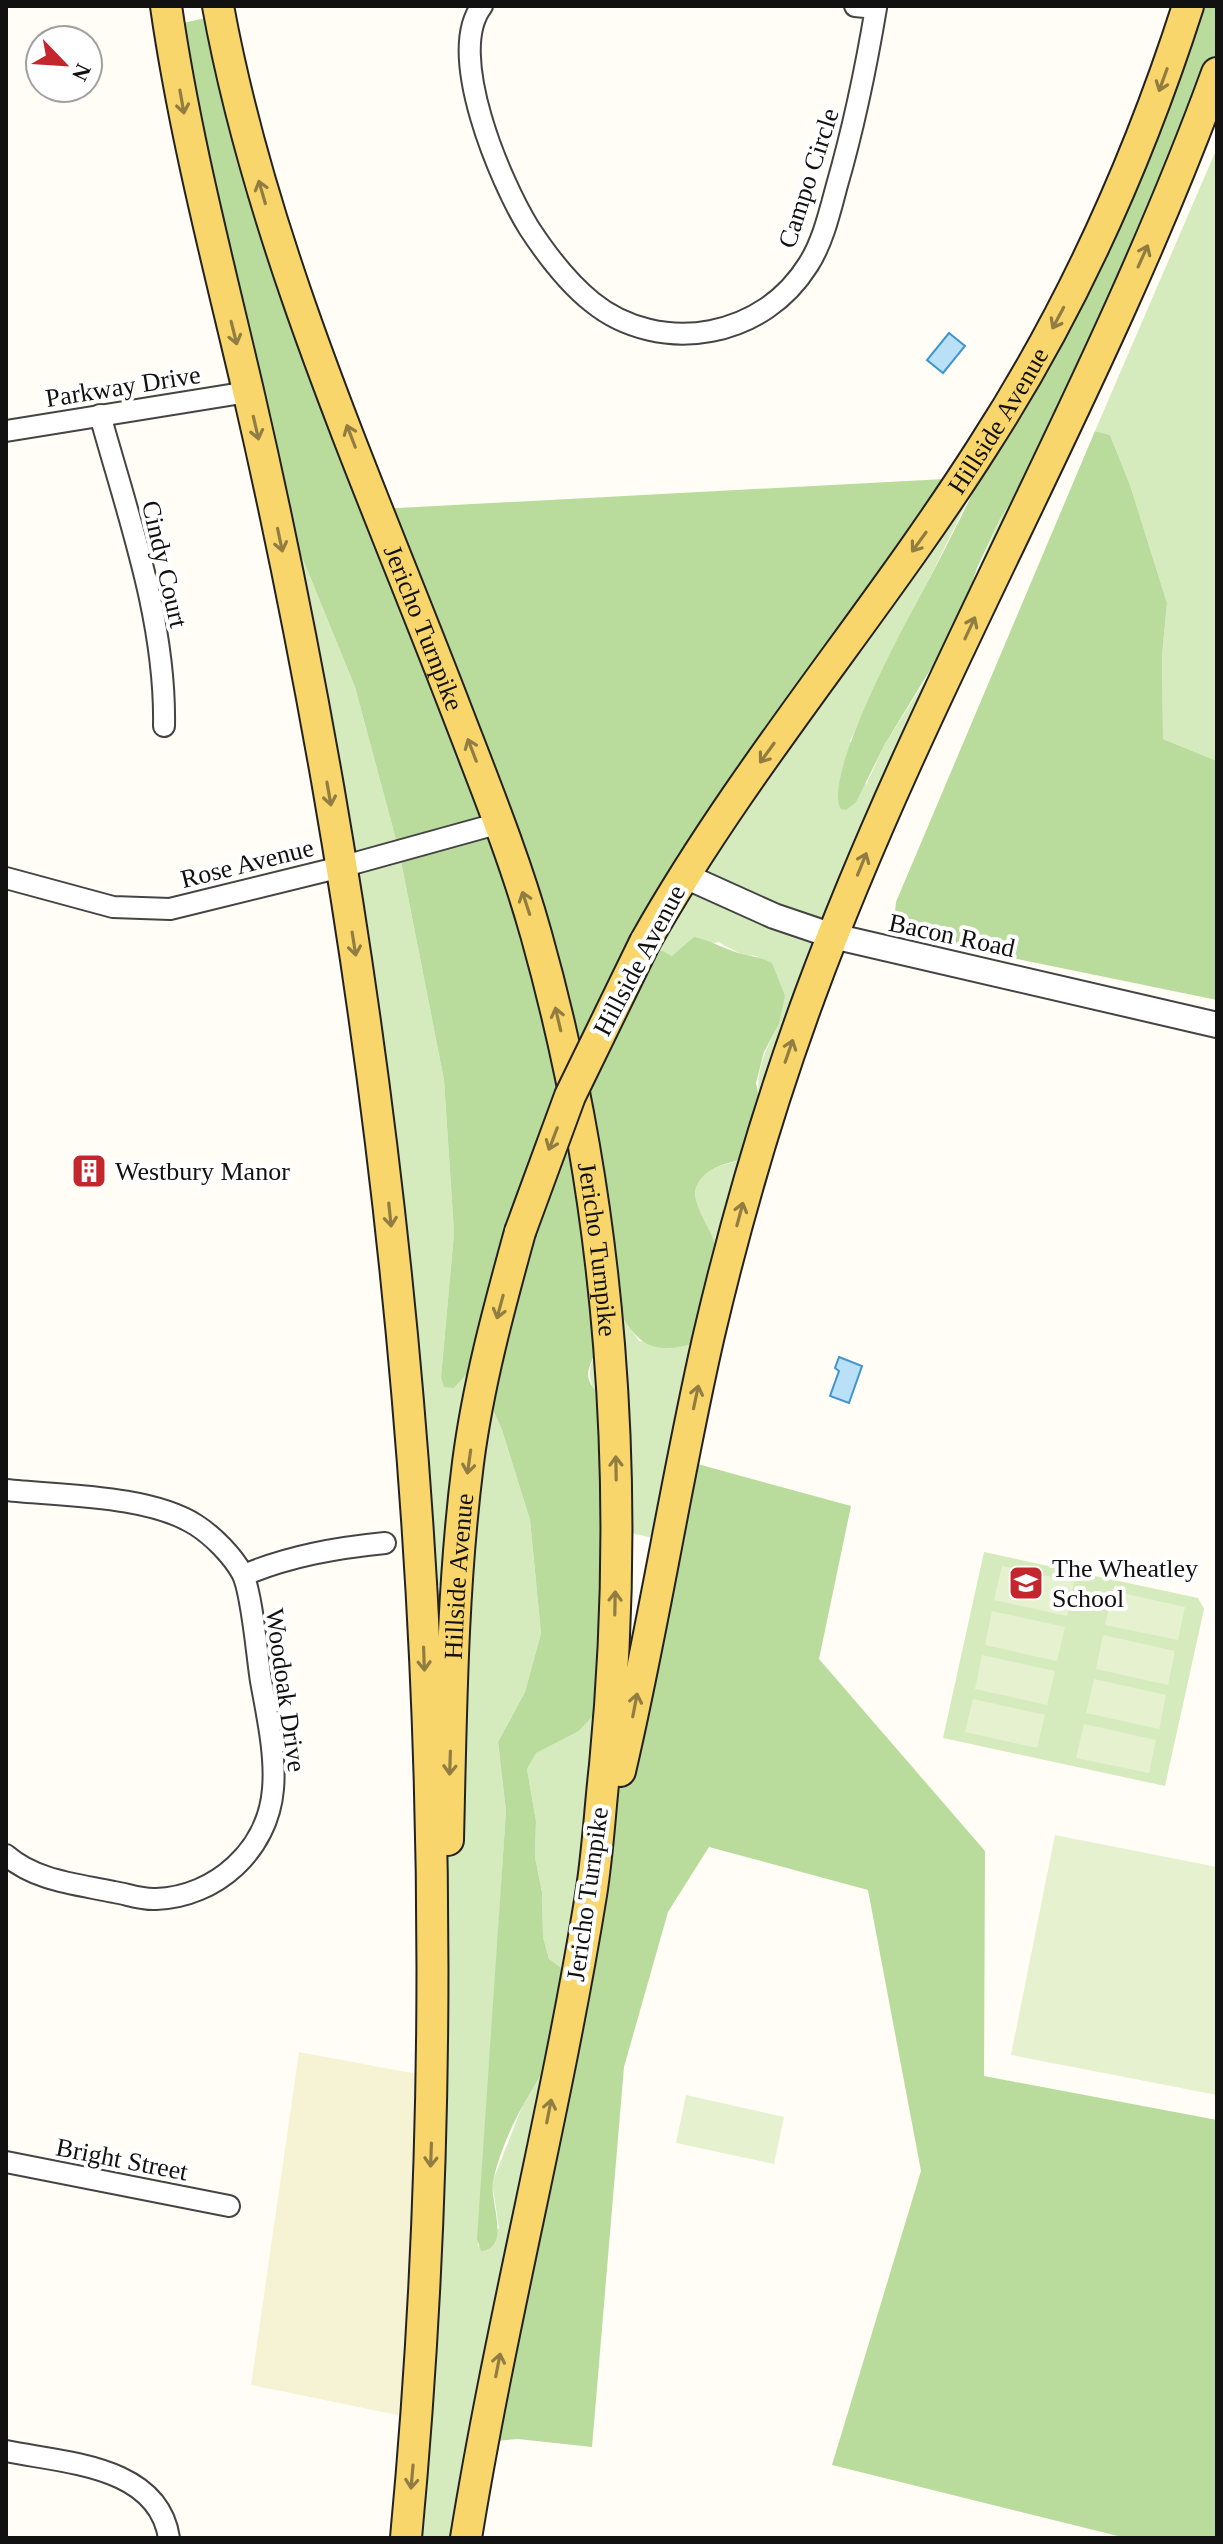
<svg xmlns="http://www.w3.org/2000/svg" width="1223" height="2544" viewBox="0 0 1223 2544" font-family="'Times New Roman',serif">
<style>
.farmland{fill:#f6f3d4}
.green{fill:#d5ebbd}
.forest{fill:#b9dc9c}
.pitch{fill:#e6f2cf}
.water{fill:#b9e0f7;stroke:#3f96cf;stroke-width:2}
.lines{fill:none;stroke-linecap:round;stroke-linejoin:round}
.minor-casing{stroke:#444;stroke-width:24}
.tertiary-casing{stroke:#444;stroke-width:28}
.primary-casing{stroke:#222;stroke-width:34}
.minor{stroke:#fff;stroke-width:20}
.tertiary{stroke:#fff;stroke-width:24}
.primary{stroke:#f9d66b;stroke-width:30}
.primary-bridge-casing{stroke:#222;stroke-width:34;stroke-linecap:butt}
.primary-bridge{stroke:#f9d66b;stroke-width:30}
.oneway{stroke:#917d42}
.labels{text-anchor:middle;stroke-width:8;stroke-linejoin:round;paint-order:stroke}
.street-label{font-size:26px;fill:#111;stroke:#fff}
.poi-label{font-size:26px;fill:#111;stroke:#fff;text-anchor:start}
</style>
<rect width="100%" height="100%" fill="#fffdf5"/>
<polygon class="farmland" points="299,2052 433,2077 417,2419 251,2385"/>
<g class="green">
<polygon points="1217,148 1217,761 1163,739 1162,656 1167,603 1130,485 1110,435 1095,431"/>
<path d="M1026,377C970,500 908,619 850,741L866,785L885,744L939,659L1000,519L1074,402L760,1103C754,1073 765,1051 779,1024L757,956L743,955L718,942L672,956L645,942Z"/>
<polygon points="264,464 355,687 399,851 444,1080 454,1233 441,1377 454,1388 466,1375 482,1385 502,1430 530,1520 541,1633 525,1692 498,1742 506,1811 478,2247 499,2228 492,2183 526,2097 552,2058 466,2538 406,2538 448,1845 456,1589 420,1581 401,1324"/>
<path d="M751,1155L717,1252C706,1228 676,1182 715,1168C727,1163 739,1162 751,1155Z"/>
<path d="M605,1291L639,1341L692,1344L667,1541L617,1530L595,1392C582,1366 598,1356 603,1331C606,1318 604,1304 605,1291Z"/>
<polygon points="984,1552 1198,1598 1204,1609 1165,1786 943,1738"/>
<polygon points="606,1702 572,1999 549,1959 543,1937 542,1892 535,1857 536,1821 527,1769 535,1753 579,1731"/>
</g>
<g class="forest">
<path d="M1188,6L1217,8V73L1074,402L1000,519L977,568L960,621L885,744L856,802L846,810L841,809C822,780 899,635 917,602C1020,410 1101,206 1188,6Z"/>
<path d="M220,15L379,509L963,478L646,942L672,956L694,937C713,941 730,952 746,955C756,957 762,958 772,963L785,996L779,1024L764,1052L756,1083L760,1103L751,1155C738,1162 722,1163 711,1170C673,1194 716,1225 716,1253C716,1274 698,1321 692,1344C638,1358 635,1333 606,1293C605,1305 606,1319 603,1331C593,1371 570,1374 615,1407L606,1702L579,1731L536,1753L527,1769L536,1821L535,1857L542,1892L543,1937L549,1959L565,1971L683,1460L851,1506L819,1659L985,1851L984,2076L1217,2120V2538H1126L832,2465L921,2171L868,1890L709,1847L668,1912L624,2067L592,2447L518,2439L482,2442L552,2058C527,2095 503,2137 493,2181C489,2200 512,2248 481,2251L477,2239L506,1811L498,1742L525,1692L541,1633L530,1520L502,1430L482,1385L466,1375L454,1388L444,1387L441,1377L454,1233L444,1080L399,851L355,687L264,464L169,26Z"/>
<polygon points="1095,431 1110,435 1130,485 1167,603 1162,656 1163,739 1217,761 1217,1000 929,941 894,921 896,902"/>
</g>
<g class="pitch">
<polygon points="1002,1566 1074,1582 1067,1616 994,1600"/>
<polygon points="1113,1591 1185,1607 1178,1640 1105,1625"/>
<polygon points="992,1611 1065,1627 1057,1661 985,1645"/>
<polygon points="1103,1635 1175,1651 1168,1685 1096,1669"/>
<polygon points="982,1655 1055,1671 1047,1705 975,1689"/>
<polygon points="1094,1679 1166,1695 1159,1729 1086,1713"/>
<polygon points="973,1699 1045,1715 1037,1748 965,1732"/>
<polygon points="1084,1724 1156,1740 1149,1773 1076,1758"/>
<polygon points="1055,1835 1217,1867 1217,2095 1011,2055"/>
<polygon points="686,2095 784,2117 774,2164 676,2143"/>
</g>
<g class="water">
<polygon points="949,333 965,346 943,373 927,360"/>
<polygon points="839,1357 862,1366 849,1403 830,1396 839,1371 835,1368"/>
</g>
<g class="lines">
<defs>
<g id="minor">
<path d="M482,6C445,53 501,183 529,228C546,254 567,282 592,302C625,329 670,339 711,331C752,323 786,300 808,265C823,242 830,211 837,185C854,126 866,68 876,8L855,6"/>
<path d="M100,415C128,516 166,621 164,726"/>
<polyline points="6,431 248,392"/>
<polyline points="6,878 113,907 170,909 341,867 500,823"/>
<path d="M6,1490C62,1496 149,1495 196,1525C213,1536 232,1555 242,1573C252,1591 257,1657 261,1681C267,1715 276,1754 273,1789C268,1850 216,1897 156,1899C142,1900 127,1894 114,1892C76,1884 36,1881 6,1855"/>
<path d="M244,1575C290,1556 335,1548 385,1543"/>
<polyline points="6,2162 229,2206"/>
<path d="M6,2451C64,2463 158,2465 169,2538"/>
</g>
<polyline id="tertiary" points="683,875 774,916 833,936 1217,1025"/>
<g id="primary">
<path d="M166,6C185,138 219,266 249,395C279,525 305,655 328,786C428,1362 461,1955 406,2538"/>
<path id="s1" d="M218,6C263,251 368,480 457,712C485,785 515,859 536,934C612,1204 632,1486 605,1765C600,1808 598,1852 591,1895C556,2111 501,2322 466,2538"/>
<path id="s2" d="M645,942C743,768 875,616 982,448C1071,311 1138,162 1188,6"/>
<path d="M620,1771C654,1626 676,1479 709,1335C736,1220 769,1106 810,995C926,680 1102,389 1217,73"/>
<path id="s3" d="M448,1840C451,1714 452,1588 468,1463C478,1385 499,1308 520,1232"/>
</g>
</defs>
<use href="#minor" class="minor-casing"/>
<use href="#tertiary" class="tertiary-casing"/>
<use href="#primary" class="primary-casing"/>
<use href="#minor" class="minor"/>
<use href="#tertiary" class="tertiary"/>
<use href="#primary" class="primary"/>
<defs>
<polyline id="primary-bridge" points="520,1232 570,1096 645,942"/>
</defs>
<use href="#primary-bridge" class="primary-bridge-casing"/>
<use href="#primary-bridge" class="primary-bridge"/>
</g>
<defs><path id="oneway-shaft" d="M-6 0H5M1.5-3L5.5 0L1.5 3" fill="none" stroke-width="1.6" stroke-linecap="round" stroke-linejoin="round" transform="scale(2)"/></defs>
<g class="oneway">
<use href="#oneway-shaft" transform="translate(1163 80) rotate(110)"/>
<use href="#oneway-shaft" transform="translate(182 102) rotate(80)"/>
<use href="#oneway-shaft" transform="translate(262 192) rotate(-106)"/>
<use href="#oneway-shaft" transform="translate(1143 256) rotate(-66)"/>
<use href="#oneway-shaft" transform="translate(1058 318) rotate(118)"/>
<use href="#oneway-shaft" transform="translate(234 333) rotate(76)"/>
<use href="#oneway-shaft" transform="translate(256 428) rotate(77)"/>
<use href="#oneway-shaft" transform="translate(351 436) rotate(-111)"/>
<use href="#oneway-shaft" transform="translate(280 540) rotate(78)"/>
<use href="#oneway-shaft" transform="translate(919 542) rotate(126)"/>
<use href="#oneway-shaft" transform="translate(970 628) rotate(-65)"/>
<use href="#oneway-shaft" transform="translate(472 750) rotate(-111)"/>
<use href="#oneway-shaft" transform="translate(767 753) rotate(126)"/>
<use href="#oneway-shaft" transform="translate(329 794) rotate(80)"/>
<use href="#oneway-shaft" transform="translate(862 864) rotate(-68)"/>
<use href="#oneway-shaft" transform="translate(526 903) rotate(-108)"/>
<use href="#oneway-shaft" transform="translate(354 944) rotate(81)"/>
<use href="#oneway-shaft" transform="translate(558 1019) rotate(-103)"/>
<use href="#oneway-shaft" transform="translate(789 1051) rotate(-71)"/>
<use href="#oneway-shaft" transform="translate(553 1139) rotate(111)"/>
<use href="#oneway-shaft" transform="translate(740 1214) rotate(-75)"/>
<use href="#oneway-shaft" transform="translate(390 1215) rotate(84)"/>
<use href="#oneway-shaft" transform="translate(500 1307) rotate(105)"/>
<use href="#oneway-shaft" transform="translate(696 1397) rotate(-78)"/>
<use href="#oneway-shaft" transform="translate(469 1462) rotate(98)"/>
<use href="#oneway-shaft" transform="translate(616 1468) rotate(-91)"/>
<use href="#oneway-shaft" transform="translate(615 1603) rotate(-89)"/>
<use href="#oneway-shaft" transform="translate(424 1659) rotate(88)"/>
<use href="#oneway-shaft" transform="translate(635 1705) rotate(-79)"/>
<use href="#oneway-shaft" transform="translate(450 1763) rotate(92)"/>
<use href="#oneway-shaft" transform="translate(549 2111) rotate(-79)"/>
<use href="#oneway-shaft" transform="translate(431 2155) rotate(92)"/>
<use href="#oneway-shaft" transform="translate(498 2365) rotate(-79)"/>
<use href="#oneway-shaft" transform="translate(412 2477) rotate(95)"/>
</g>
<defs>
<symbol id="building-square" viewBox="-11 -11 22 22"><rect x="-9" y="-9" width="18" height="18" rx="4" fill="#c4262e" stroke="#fff"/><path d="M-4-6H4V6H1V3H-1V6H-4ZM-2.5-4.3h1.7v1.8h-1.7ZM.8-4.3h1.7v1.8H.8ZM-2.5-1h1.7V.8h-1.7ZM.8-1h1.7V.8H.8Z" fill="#fff"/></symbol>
<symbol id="school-square" viewBox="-11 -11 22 22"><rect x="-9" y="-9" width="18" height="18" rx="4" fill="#c4262e" stroke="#fff"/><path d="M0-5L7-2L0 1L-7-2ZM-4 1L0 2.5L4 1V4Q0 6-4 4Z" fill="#fff"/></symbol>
</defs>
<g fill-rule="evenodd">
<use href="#building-square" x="69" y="1151" width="40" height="40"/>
<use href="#school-square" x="1006" y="1563" width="40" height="40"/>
</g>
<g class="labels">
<g class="street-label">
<text transform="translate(808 178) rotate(-72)" y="9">Campo Circle</text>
<text transform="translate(123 386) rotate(-9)" y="9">Parkway Drive</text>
<text dy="9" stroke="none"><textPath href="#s2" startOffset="630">Hillside Avenue</textPath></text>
<text transform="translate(165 564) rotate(77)" y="9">Cindy Court</text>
<text dy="9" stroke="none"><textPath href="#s1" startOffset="656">Jericho Turnpike</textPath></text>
<text transform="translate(247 863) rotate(-14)" y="9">Rose Avenue</text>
<text transform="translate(952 935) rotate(12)" y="9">Bacon Road</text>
<text transform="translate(639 960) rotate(-62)" y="9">Hillside Avenue</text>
<text dy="9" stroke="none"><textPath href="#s1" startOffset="1304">Jericho Turnpike</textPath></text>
<text dy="9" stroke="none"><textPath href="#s3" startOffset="264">Hillside Avenue</textPath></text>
<text transform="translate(286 1690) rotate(82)" y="9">Woodoak Drive</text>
<text transform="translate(587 1894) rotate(-82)" y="9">Jericho Turnpike</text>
<text transform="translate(122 2159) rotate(11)" y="9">Bright Street</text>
</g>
<g class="poi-label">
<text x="115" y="1180">Westbury Manor</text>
<text x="1052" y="1577">The Wheatley<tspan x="1052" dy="30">School</tspan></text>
</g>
</g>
<rect width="1223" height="2544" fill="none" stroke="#111111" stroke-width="16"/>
<g transform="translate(64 64) rotate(115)"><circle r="38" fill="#ffffff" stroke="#a0a0a0" stroke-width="2"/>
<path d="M0-6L14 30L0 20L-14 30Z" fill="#c4262e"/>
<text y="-12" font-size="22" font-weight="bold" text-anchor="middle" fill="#111111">N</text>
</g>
</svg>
